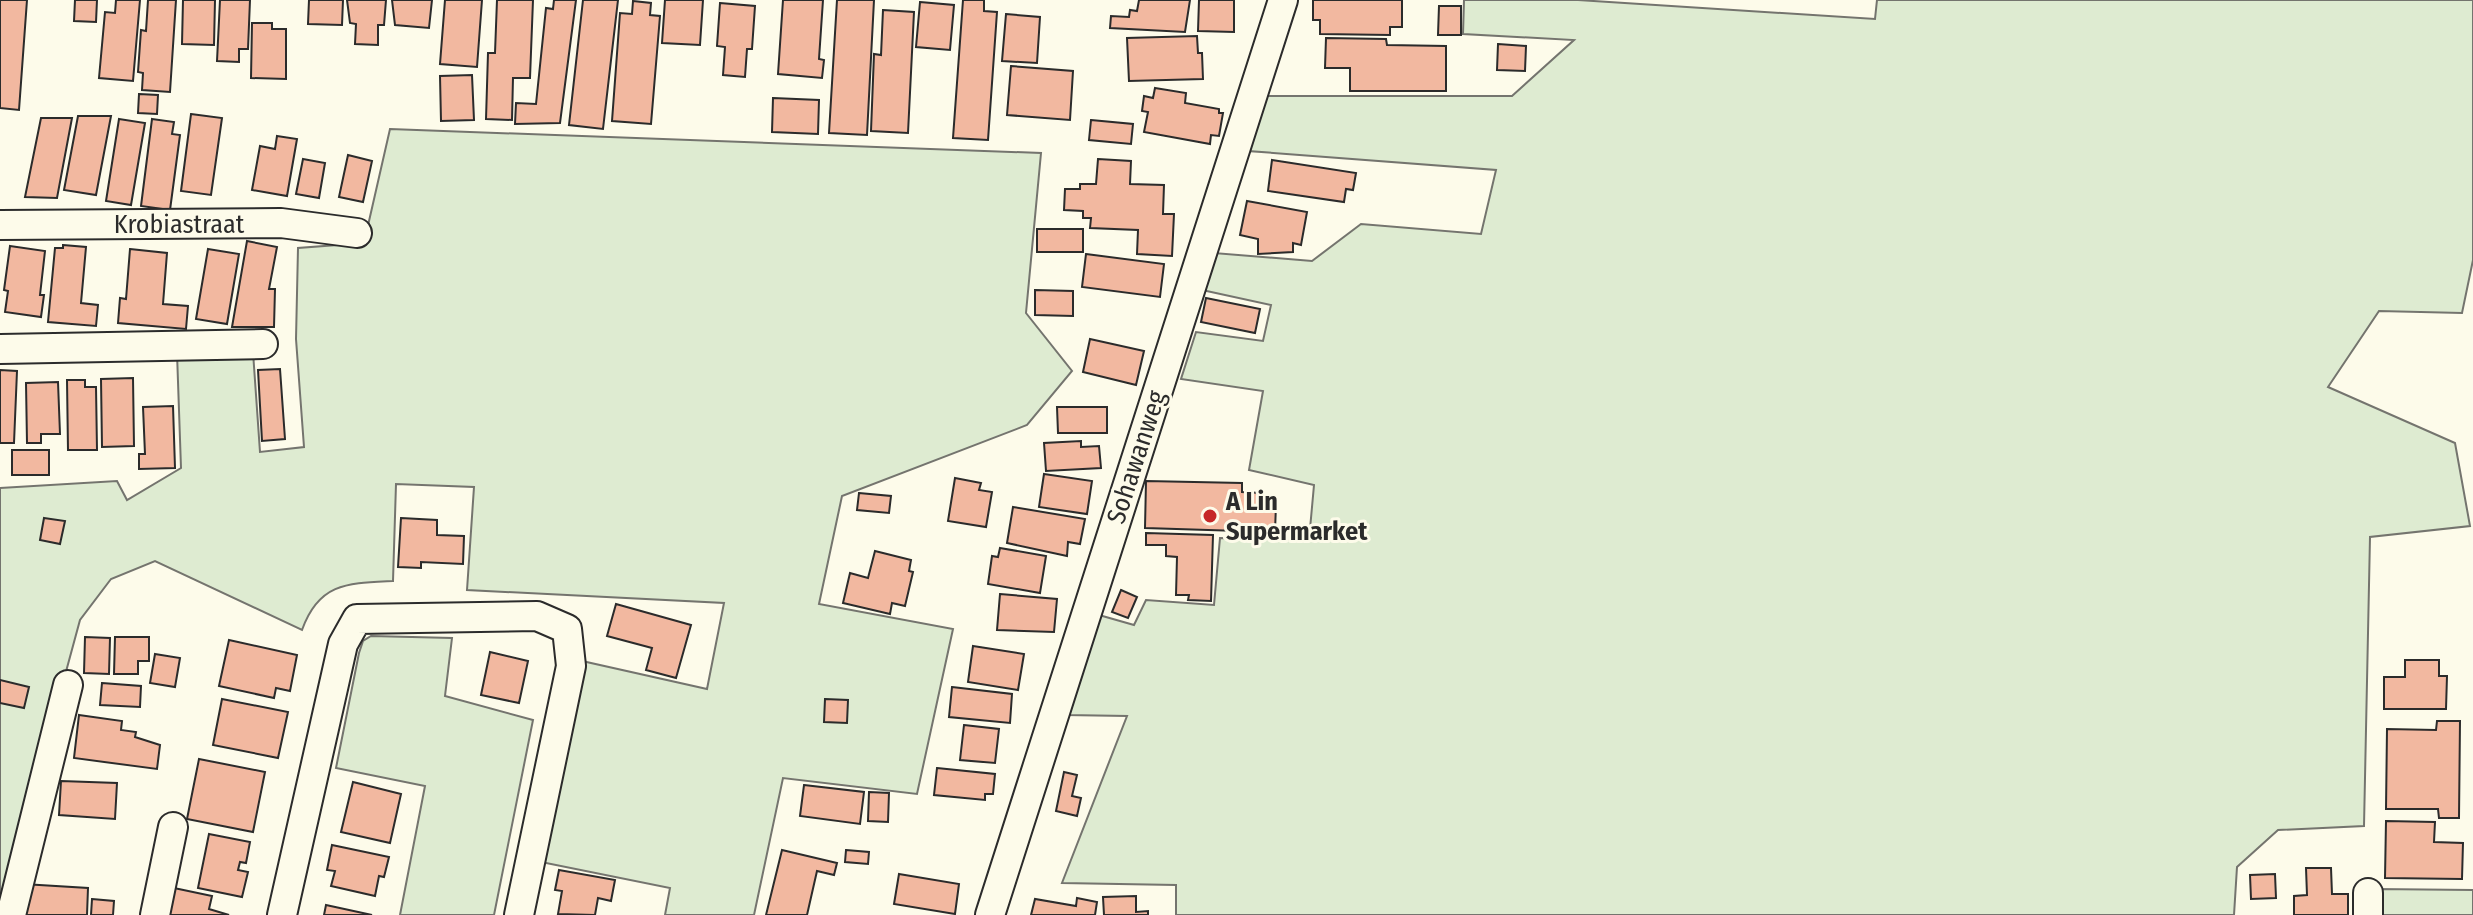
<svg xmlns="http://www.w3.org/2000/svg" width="2473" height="915" viewBox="0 0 2473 915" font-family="'Fira Sans Condensed',sans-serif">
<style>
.green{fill:#deebd1;stroke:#74746e;stroke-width:2}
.building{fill:#f2b8a0;stroke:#2b2b2b;stroke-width:2}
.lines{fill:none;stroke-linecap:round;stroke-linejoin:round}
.minor-casing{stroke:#2b2b2b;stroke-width:32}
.minor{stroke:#fdfbea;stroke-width:28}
.poi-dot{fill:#c62828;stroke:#fdfbea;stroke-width:3}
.labels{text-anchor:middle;stroke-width:6;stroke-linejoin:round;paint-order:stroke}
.street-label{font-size:26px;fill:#2b2b2b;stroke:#fdfbea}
.poi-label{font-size:26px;font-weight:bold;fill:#2b2b2b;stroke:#fdfbea;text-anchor:start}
</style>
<rect width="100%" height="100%" fill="#fdfbea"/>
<g class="green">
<polygon points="1464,0 1578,0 1875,19 1877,0 2473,0 2473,260 2462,313 2379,311 2328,387 2455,443 2470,526 2370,537 2364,826 2278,830 2237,867 2234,915 1176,915 1176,885 1062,883 1127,716 1066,715 1099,615 1134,625 1146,600 1214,605 1220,538 1309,540 1314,485 1249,470 1263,391 1181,379 1196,332 1263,341 1271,305 1202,290 1214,253 1312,261 1361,224 1481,234 1496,170 1248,151 1265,96 1512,96 1574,40 1463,34"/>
<path d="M390,129L1041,153L1026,313L1072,371L1027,425L842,496L819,604L953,629L917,794L783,778L754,915H665L670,888L541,862L582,661L707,689L724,603L467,590L474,487L396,484L393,581C349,583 319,582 302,630L155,561L111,579L80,620L0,915V488L117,481L127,500L181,468L177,353L253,352L260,452L304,447L296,339L298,248L364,243Z"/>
<polygon points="371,636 452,638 445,696 533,720 494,915 400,915 425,786 336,768 359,653 363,641"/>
<polygon points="2375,889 2473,890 2473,915 2375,915"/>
</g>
<g class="building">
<polygon points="0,0 27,0 19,110 0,108"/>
<polygon points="75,0 97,0 96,22 74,21"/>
<polygon points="116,0 140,0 133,81 99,78 105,12 115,13"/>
<polygon points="148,0 176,0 170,92 142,90 143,73 138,72 141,30 146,31"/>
<polygon points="183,0 215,0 214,45 182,44"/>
<polygon points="220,0 250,0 248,49 239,49 239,62 217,61"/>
<polygon points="309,0 343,0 342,25 308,24"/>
<polygon points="347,0 386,0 384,25 378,25 378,45 355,44 356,24 350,23"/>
<polygon points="392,0 432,0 429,28 395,25"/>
<polygon points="445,0 482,0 477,67 440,64"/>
<polygon points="497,0 533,0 530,78 513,78 512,120 486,119 488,53 495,53"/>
<polygon points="554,0 576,0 560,123 515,124 516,103 536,104 546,8 553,9"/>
<polygon points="583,0 618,0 603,129 569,125"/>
<polygon points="665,0 703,0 700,45 662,43"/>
<polygon points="783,0 823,0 819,59 824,60 822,78 778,74"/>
<polygon points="837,0 874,0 867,135 829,133"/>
<polygon points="963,0 984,0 984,11 997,12 988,140 953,138"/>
<polygon points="1139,0 1190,0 1185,32 1110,28 1111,16 1129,17 1130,10 1137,11"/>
<polygon points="1199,0 1234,0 1234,32 1198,31"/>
<polygon points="1313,0 1402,0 1402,27 1390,27 1390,35 1320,34 1320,20 1313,20"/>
<polygon points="633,1 651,3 650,15 660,16 651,124 612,121 620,13 632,14"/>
<polygon points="920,2 954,5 950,50 916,47"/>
<polygon points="720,3 755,6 752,49 747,49 745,77 723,75 725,47 717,46"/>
<polygon points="1439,6 1461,6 1461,35 1438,35"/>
<polygon points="883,10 914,12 908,133 871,131 874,54 881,55"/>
<polygon points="1006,14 1040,17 1037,63 1002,61"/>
<polygon points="252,23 272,23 272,29 286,29 286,79 251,78"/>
<polygon points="1197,36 1198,53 1202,53 1203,79 1129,81 1127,38"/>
<polygon points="1326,38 1386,39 1387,45 1446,46 1446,91 1350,91 1350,68 1325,68"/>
<polygon points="1498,44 1526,46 1525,71 1497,70"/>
<polygon points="1011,66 1073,71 1070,120 1007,115"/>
<polygon points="472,75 474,120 441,121 440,76"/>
<polygon points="1155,88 1186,93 1185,103 1219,109 1219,113 1223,113 1219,136 1211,135 1210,144 1144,132 1148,112 1142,111 1144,96 1153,98"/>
<polygon points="139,94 158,95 157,114 138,113"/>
<polygon points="773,98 819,100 818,134 772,132"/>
<polygon points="191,114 222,118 211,195 181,191"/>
<polygon points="78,116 111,116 96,195 64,190"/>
<polygon points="41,118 72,118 57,198 25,197"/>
<polygon points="119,119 145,123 131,205 106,201"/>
<polygon points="152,119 174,122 172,134 180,135 170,210 141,206"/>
<polygon points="1091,120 1133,124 1131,144 1089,140"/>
<polygon points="277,136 297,139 287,196 252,190 260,146 275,149"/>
<polygon points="348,155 372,161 363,202 339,197"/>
<polygon points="303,159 325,163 319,198 296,194"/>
<polygon points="1098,159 1131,161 1130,184 1164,185 1163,214 1174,214 1172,256 1137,254 1138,230 1090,228 1091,218 1083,218 1083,211 1064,210 1065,189 1080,189 1080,184 1096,184"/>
<polygon points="1272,160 1356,173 1353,190 1346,189 1344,202 1268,191"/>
<polygon points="1247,201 1307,212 1301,245 1293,243 1293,252 1258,254 1258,239 1240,235"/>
<rect x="1037" y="229" width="46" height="23"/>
<polygon points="247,241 277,247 269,289 275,289 274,327 232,327"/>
<polygon points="63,245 86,247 81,303 98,305 96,326 48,322 55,248 63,248"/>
<polygon points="10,246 45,251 40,295 44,295 41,317 5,312 8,291 4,290"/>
<polygon points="130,249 167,253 163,304 188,306 186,329 118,323 120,298 126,299"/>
<polygon points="208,249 239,254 227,324 196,319"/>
<polygon points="1086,254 1164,264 1160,297 1082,287"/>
<polygon points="1035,290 1073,291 1073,316 1035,315"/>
<polygon points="1206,298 1260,309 1255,333 1201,322"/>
<polygon points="1090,339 1144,351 1136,385 1083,372"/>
<polygon points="280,369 285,439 262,441 258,370"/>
<polygon points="0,370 17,371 14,443 0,443"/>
<polygon points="133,378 134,446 102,447 101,379"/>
<polygon points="67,380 85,380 85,387 96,387 97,450 68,450"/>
<polygon points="58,382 60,434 41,434 41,443 27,443 26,383"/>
<polygon points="173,406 175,468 139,469 139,454 145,454 143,407"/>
<polygon points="1057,407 1107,407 1107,433 1058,433"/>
<polygon points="1081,441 1081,447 1099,446 1101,468 1046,471 1044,443"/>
<rect x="12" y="450" width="37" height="25"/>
<polygon points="1044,474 1092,481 1087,514 1039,507"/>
<polygon points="955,478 981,483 979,490 992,492 986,527 948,521"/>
<polygon points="1146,481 1242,483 1242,492 1260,493 1260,503 1276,504 1275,532 1145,528"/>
<polygon points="859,493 891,496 889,513 857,510"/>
<polygon points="1013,507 1085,519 1080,544 1068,542 1067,556 1007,543"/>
<polygon points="44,518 65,521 60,544 40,540"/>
<polygon points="401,518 437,520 437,535 464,536 463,564 421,562 421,568 398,567"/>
<polygon points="1146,533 1213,535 1211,601 1188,600 1189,595 1176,595 1177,557 1166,556 1166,545 1146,545"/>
<polygon points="1000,548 1046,556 1040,593 988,584 992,556 998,557"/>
<polygon points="875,551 911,560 909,571 913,572 905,606 892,603 890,614 843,603 850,573 868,578"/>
<polygon points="1121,590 1137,597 1128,618 1112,612"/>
<polygon points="1000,594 1057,599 1054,632 997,630"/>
<polygon points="616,604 691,625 676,678 646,670 652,648 607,636"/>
<polygon points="85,637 110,638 109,674 84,673"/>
<polygon points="115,637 149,637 149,661 138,661 138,674 114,674"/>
<polygon points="229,640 297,655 290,691 276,688 274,698 219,686"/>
<polygon points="973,646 1024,654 1018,690 968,682"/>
<polygon points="490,652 528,661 519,703 481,695"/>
<polygon points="155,654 180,658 175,687 150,683"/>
<polygon points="2405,660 2439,660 2439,676 2447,676 2446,709 2384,709 2384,677 2405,677"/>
<polygon points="0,680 29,687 24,708 0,703"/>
<polygon points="102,683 141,686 140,707 100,705"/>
<polygon points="952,687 1012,694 1010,723 949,717"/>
<polygon points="222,699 288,712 278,758 213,745"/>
<polygon points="825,699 848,700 847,723 824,722"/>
<polygon points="79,715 122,721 121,730 136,732 135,737 160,745 157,769 74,758"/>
<polygon points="2437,721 2460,721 2459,818 2439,818 2438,809 2386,809 2387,729 2436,730"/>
<polygon points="964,725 999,729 995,763 960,760"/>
<polygon points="199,759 265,772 253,832 187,819"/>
<polygon points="937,768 995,774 993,794 985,794 985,800 934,795"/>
<polygon points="1064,772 1077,775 1072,796 1081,798 1077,816 1056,811"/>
<polygon points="61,781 117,783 115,819 59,815"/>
<polygon points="353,782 401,794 390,843 341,832"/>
<polygon points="804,785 864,792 860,824 800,816"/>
<polygon points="869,792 889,793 888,822 868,821"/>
<polygon points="2386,821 2435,822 2434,842 2463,843 2462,879 2385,878"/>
<polygon points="209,834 250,842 246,863 240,862 238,870 248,872 242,897 198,888"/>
<polygon points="332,845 389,857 384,877 379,876 375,896 331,886 335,871 327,870"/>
<polygon points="782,850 837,863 834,875 817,871 807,915 766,915"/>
<polygon points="846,850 869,852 868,864 845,862"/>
<polygon points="2306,868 2331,868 2332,894 2348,894 2348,915 2294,915 2294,896 2307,895"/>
<polygon points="559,870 615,880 611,901 598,898 595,915 558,914 562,891 555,890"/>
<polygon points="899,874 959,884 955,914 894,904"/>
<polygon points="2275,874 2276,898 2251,899 2250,875"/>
<polygon points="23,884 88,888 87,915 21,915"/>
<polygon points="174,888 212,896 209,909 229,915 168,915"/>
<polygon points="1136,896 1136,912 1148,911 1148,915 1104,915 1103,897"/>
<polygon points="1077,898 1097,902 1095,915 1031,915 1035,899 1076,906"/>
<polygon points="92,899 114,901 113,915 91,915"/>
<polygon points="326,905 372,915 324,915"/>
</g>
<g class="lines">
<defs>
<g id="minor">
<polyline points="0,225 281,223 357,233"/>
<polyline points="0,349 263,344"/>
<polyline points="2368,893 2368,915"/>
<polyline points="11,915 68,685"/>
<polyline points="155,915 173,827"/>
<polyline points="282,915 343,644 357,619 537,616 567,629 571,666 519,915"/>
<polyline points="990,915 1283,0"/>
</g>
</defs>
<use href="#minor" class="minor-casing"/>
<use href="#minor" class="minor"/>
</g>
<circle class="poi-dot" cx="1210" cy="516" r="8"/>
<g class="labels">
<g class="street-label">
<text x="179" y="233">Krobiastraat</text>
<text transform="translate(1136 457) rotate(-72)" y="9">Sohawanweg</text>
</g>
<g class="poi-label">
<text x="1226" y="510">A Lin<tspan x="1226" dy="30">Supermarket</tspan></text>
</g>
</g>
</svg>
